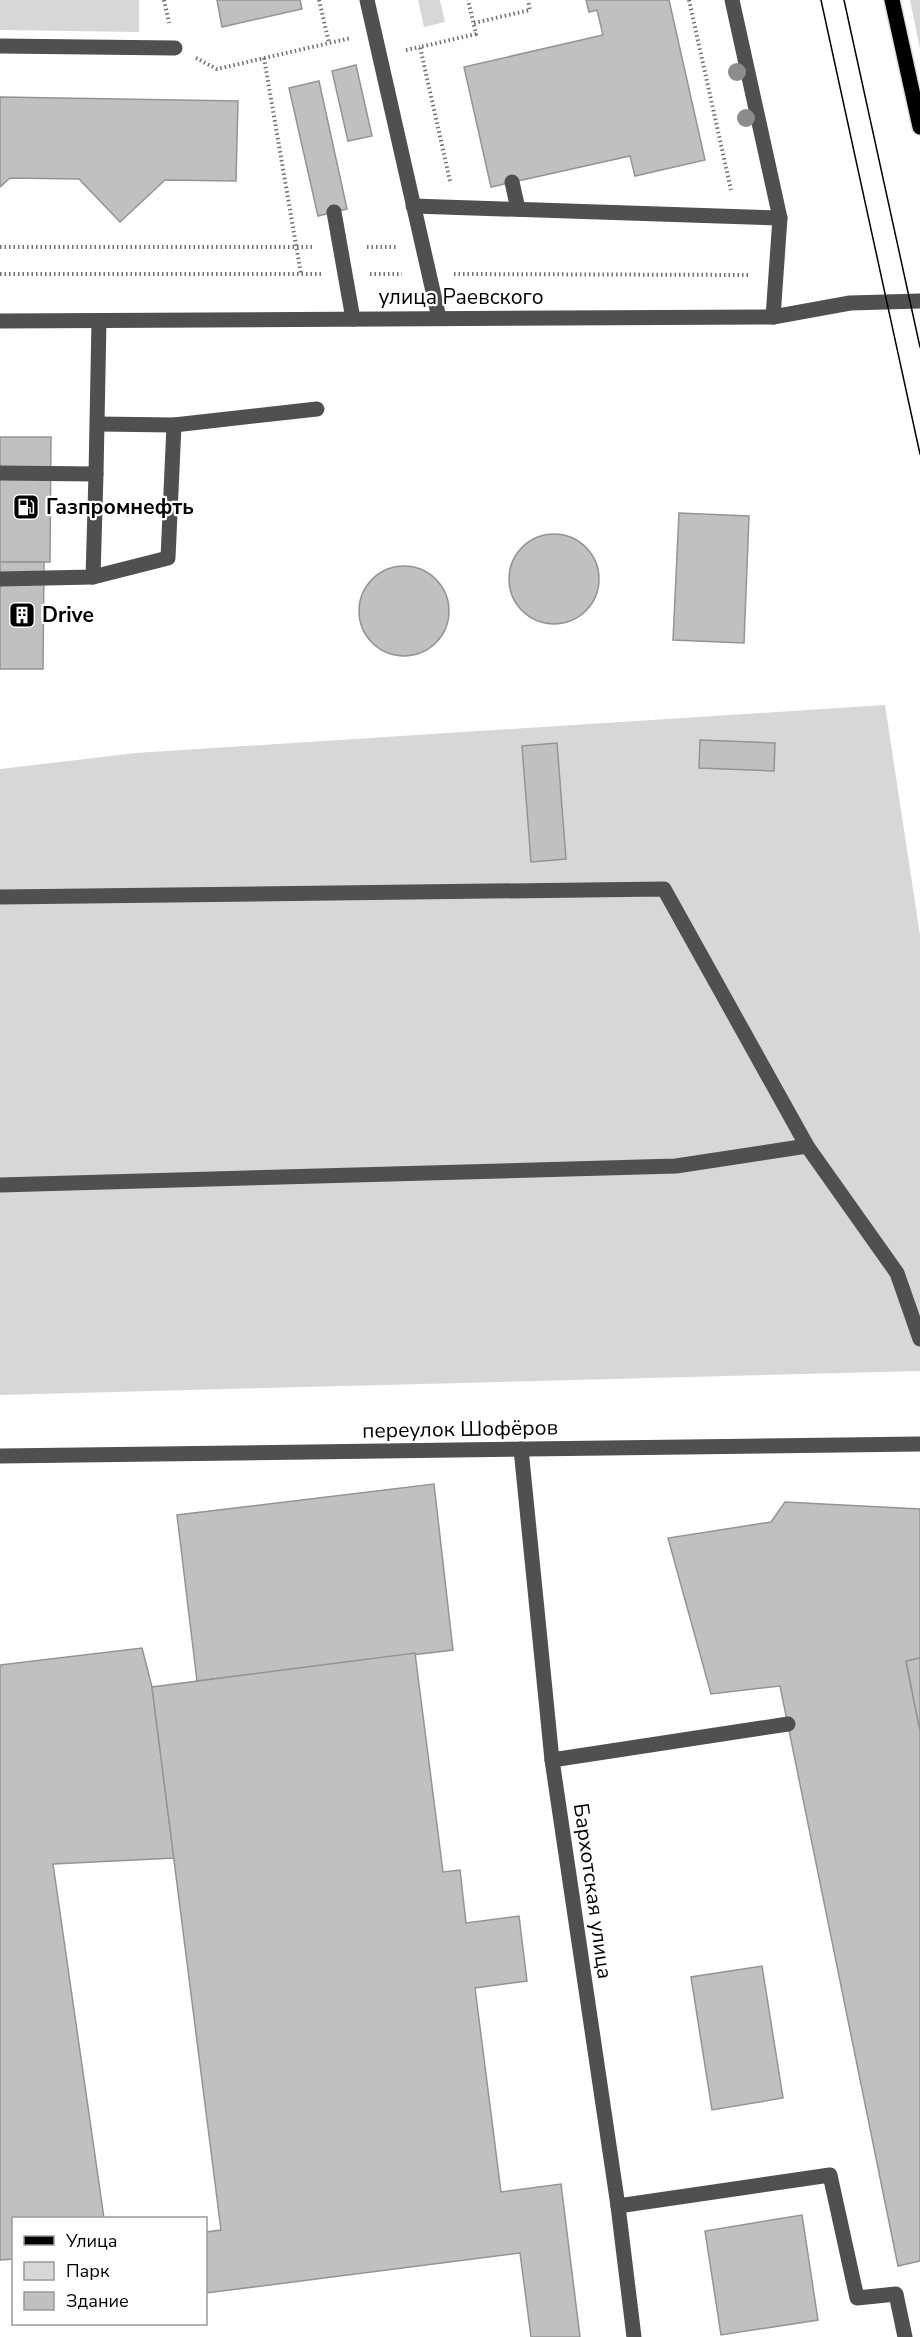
<svg xmlns="http://www.w3.org/2000/svg" width="920" height="2337" viewBox="0 0 920 2337" font-family="'Nunito Sans',sans-serif">
<style>
.green{fill:#d7d7d7}
.building{fill:#c0c0c0;stroke:#949494;stroke-width:1.5}
.lines{fill:none;stroke-linecap:round;stroke-linejoin:round}
.major-casing{stroke:#dbdbdb;stroke-width:18}
.path{stroke:#727272;stroke-width:4;stroke-dasharray:1.5 3;stroke-linecap:butt}
.minor{stroke:#505050;stroke-width:15}
.major{stroke:#000;stroke-width:15}
.tram{stroke:#000;stroke-width:1.5}
.tree{fill:#8c8c8c}
.labels{text-anchor:middle;stroke-width:4.5;stroke-linejoin:round;paint-order:stroke}
.street-label{font-size:21px;fill:#000;stroke:#fff}
.poi-label{font-size:21px;font-weight:bold;fill:#000;stroke:#fff;text-anchor:start}
</style>
<rect width="100%" height="100%" fill="#fff"/>
<g class="green">
<polygon points="0,0 139,0 139,32 0,30"/>
<polygon points="418,0 440,0 445,22 424,27"/>
<polygon points="910,0 920,0 920,49"/>
<polygon points="885,705 920,935 920,1371 0,1395 0,769 136,753"/>
</g>
<g class="building">
<polygon points="217,0 300,0 302,9 222,27"/>
<polygon points="586,0 669,0 705,160 635,176 630,156 491,187 464,67 603,35 597,10 589,12"/>
<polygon points="356,65 372,136 348,141 332,71"/>
<polygon points="319,81 347,209 318,216 289,88"/>
<polygon points="0,97 238,101 236,181 165,180 120,222 79,179 10,178 0,187"/>
<polygon points="0,437 51,437 50,562 0,562"/>
<polygon points="679,513 749,516 744,643 673,640"/>
<circle cx="554" cy="579" r="45"/>
<polygon points="0,562 44,562 43,669 0,669"/>
<circle cx="404" cy="611" r="45"/>
<polygon points="700,740 775,743 774,771 699,768"/>
<polygon points="557,743 566,859 531,862 522,746"/>
<polygon points="434,1484 453,1650 197,1681 177,1515"/>
<polygon points="785,1502 920,1509 920,1658 906,1661 920,1731 920,2261 898,2266 780,1686 711,1694 668,1538 771,1522"/>
<polygon points="142,1648 152,1687 174,1858 53,1864 104,2218 14,2218 14,2259 0,2260 0,1665"/>
<polygon points="415,1653 443,1872 460,1870 466,1923 519,1916 527,1981 475,1988 501,2192 561,2184 580,2337 531,2337 520,2253 206,2293 206,2232 221,2230 152,1687"/>
<polygon points="920,1658 920,1731 906,1661"/>
<polygon points="762,1966 783,2098 712,2110 691,1977"/>
<polygon points="802,2215 818,2320 721,2335 705,2231"/>
</g>
<g class="lines">
<defs>
<polyline id="major" points="892,0 920,127"/>
</defs>
<use href="#major" class="major-casing"/>
<g class="path">
<polyline points="164,0 169,23"/>
<polyline points="319,0 329,43"/>
<polyline points="689,0 731,190"/>
<polyline points="474,23 530,10 528,0"/>
<polyline points="406,50 420,47"/>
<polyline points="196,58 217,69 351,38"/>
<polyline points="264,58 301,274"/>
<polyline points="450,181 420,47 476,34 468,0"/>
<polyline points="0,247 314,247"/>
<polyline points="367,247 398,247"/>
<polyline points="0,274 321,274"/>
<polyline points="370,274 402,274"/>
<polyline points="454,274 750,275"/>
</g>
<g class="minor">
<polyline points="367,0 439,318"/>
<polyline points="732,0 780,218 773,317"/>
<polyline points="0,46 175,48"/>
<polyline points="512,182 518,209"/>
<polyline points="413,206 780,218"/>
<polyline points="334,212 353,319"/>
<polyline points="0,321 773,317 850,303 920,301"/>
<polyline points="98,424 174,425 317,409"/>
<polyline points="0,473 96,474 99,321"/>
<polyline points="93,577 168,558 174,425"/>
<polyline points="0,579 93,577 96,474"/>
<polyline points="0,897 664,889 807,1146 897,1273 920,1339"/>
<polyline points="0,1185 676,1166 807,1146"/>
<polyline points="521,1449 552,1760 618,2206 634,2337"/>
<polyline points="0,1456 920,1444"/>
<polyline points="552,1760 788,1724"/>
<polyline points="618,2206 830,2175 857,2298 896,2294 905,2337"/>
</g>
<use href="#major" class="major"/>
<g class="tram">
<polyline points="821,0 920,454"/>
<polyline points="844,0 920,347"/>
</g>
</g>
<g class="tree">
<circle cx="737" cy="72" r="9"/>
<circle cx="746" cy="118" r="9"/>
</g>
<defs>
<symbol id="fuel-square" viewBox="-11 -11 22 22"><rect x="-9" y="-9" width="18" height="18" rx="4" fill="#000" stroke="#fff"/><path d="M-5.5-6h7V0h2V4h1.3V-2.5L3-4.5l.8-.8L6-3V5H2.5V1h-1V6h-7ZM-4.2-4.7v3.2H.2V-4.7Z" fill="#fff"/></symbol>
<symbol id="building-square" viewBox="-11 -11 22 22"><rect x="-9" y="-9" width="18" height="18" rx="4" fill="#000" stroke="#fff"/><path d="M-4-6H4V6H1V3H-1V6H-4ZM-2.5-4.3h1.7v1.8h-1.7ZM.8-4.3h1.7v1.8H.8ZM-2.5-1h1.7V.8h-1.7ZM.8-1h1.7V.8H.8Z" fill="#fff"/></symbol>
</defs>
<g fill-rule="evenodd">
<use href="#fuel-square" x="11" y="492" width="30" height="30"/>
<use href="#building-square" x="7" y="600" width="30" height="30"/>
</g>
<g class="labels">
<g class="street-label">
<text x="461" y="304">улица Раевского</text>
<text transform="translate(460 1429) rotate(-1)" y="7">переулок Шофёров</text>
<text transform="translate(593 1891) rotate(82)" y="7">Бархотская улица</text>
</g>
<g class="poi-label">
<text x="46" y="514">Газпромнефть</text>
<text x="42" y="622">Drive</text>
</g>
</g>
<rect x="12" y="2217" width="195" height="108" fill="#ffffff" stroke="#999999" stroke-width="1.5"/>
<rect x="24" y="2236" width="30" height="9" fill="#000000" stroke="#999999" stroke-width="1.5"/>
<text x="66" y="2247" font-size="18" fill="#000000">Улица</text>
<rect x="24" y="2262" width="30" height="18" fill="#d7d7d7" stroke="#999999" stroke-width="1.5"/>
<text x="66" y="2277" font-size="18" fill="#000000">Парк</text>
<rect x="24" y="2292" width="30" height="18" fill="#c0c0c0" stroke="#999999" stroke-width="1.5"/>
<text x="66" y="2307" font-size="18" fill="#000000">Здание</text>
</svg>
